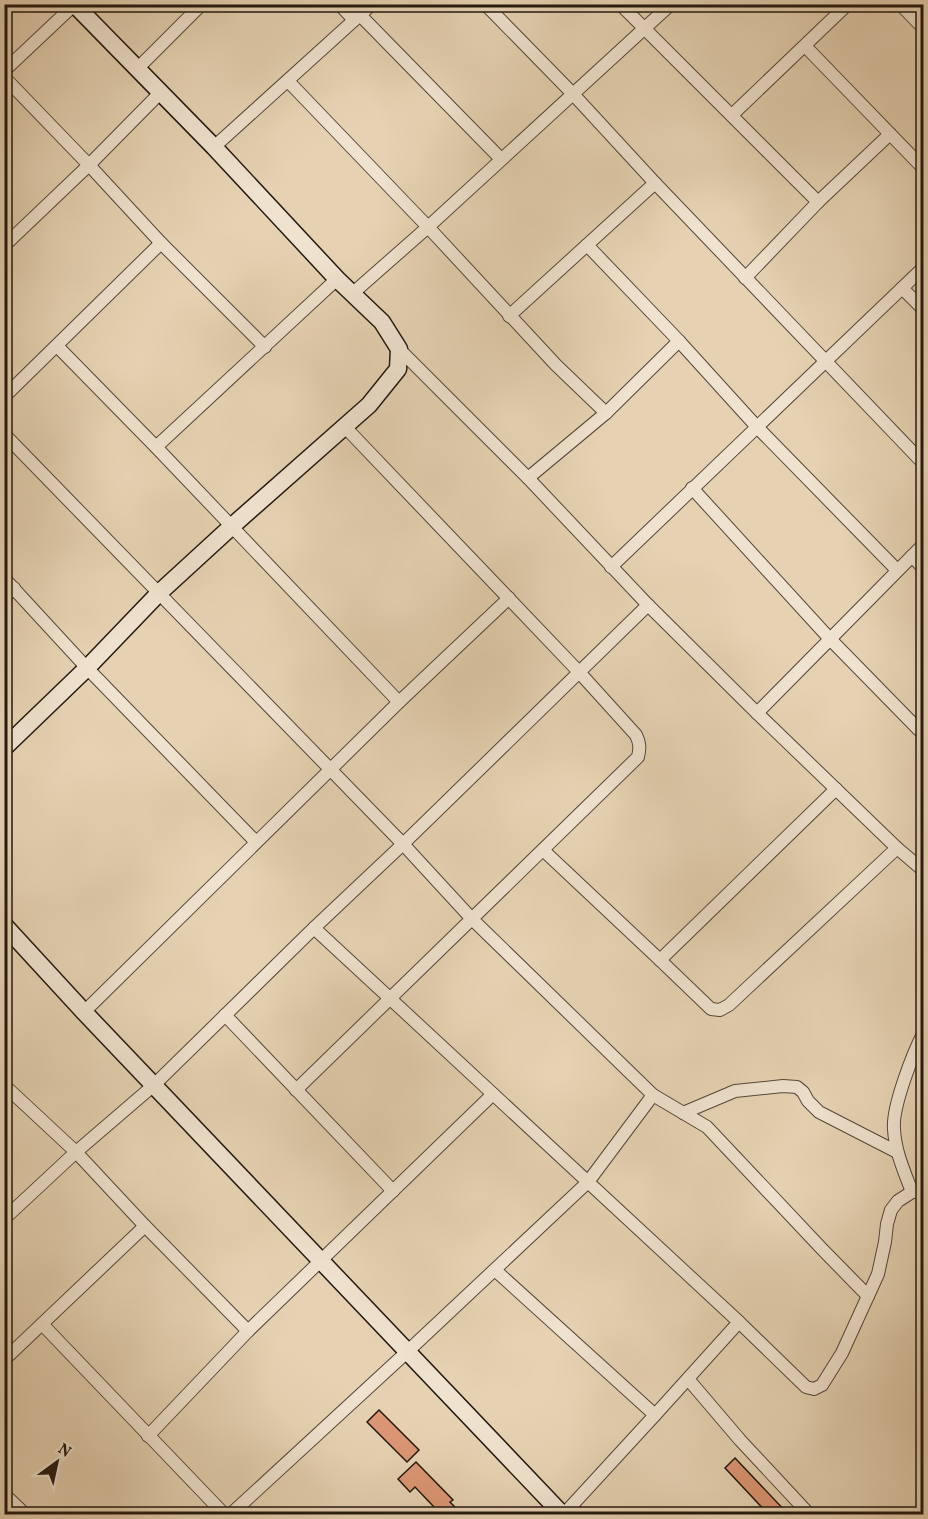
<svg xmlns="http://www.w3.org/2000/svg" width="928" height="1519" viewBox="0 0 928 1519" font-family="Vollkorn,serif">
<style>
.building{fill:#dd9774;stroke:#231910;stroke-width:1.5}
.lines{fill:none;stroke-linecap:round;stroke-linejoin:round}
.street-casing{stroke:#544739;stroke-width:14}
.secondary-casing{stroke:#231910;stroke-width:19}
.street{stroke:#efe2ce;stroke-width:12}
.secondary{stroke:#efe2ce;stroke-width:16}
</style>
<rect width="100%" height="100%" fill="#e6d2b3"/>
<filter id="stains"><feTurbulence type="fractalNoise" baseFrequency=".00333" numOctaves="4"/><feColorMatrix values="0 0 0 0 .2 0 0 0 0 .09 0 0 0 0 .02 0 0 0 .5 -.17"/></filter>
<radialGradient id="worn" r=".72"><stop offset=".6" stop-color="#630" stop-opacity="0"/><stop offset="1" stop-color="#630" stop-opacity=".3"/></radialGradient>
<g class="building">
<polygon points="379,1410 419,1450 407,1462 367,1422"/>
<polygon points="735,1458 789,1515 769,1515 725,1468"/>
<polygon points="416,1462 453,1500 450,1502 457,1509 452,1515 426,1515 434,1507 415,1487 410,1492 398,1479"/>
</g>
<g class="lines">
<defs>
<g id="street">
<polyline points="339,4 354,20"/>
<polyline points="485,4 573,94 655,183 924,464"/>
<polyline points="620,4 818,202"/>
<polyline points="900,4 924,29"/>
<polyline points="360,15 501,159"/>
<polyline points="805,46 924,169"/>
<polyline points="137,69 202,4"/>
<polyline points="4,71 74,5"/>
<polyline points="4,77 89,165 161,243 265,347"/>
<polyline points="288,81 428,227 556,365 606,413"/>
<polyline points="732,115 848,4"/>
<polyline points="214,147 372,4"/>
<polyline points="587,245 679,341 757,427 897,570"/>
<polyline points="4,246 89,165 160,93"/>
<polyline points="745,278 818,202 890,134"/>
<polyline points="902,288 924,310"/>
<polyline points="353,293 428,227 671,4"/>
<polyline points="509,316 655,183"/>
<polyline points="57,346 156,447 399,702"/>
<polyline points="399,349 528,478 648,605 757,713 897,848 924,871"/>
<polyline points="4,397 161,243"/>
<polyline points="4,434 403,844 472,919 653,1095 707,1127 822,1249 868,1296"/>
<polyline points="156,447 337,279"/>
<polyline points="528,478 606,413 679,341"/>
<polyline points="692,488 830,639 924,735"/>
<polyline points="912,556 924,569"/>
<polyline points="611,567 924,267"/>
<polyline points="4,578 87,668 256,842"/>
<polyline points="4,597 14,588"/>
<polyline points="757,713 924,544"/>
<polyline points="543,850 660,960 711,1009 720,1010 729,1005 897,848"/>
<polyline points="314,928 739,1322 806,1387 814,1389 822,1385 842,1353 868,1296 878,1274 885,1242 887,1224 891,1210 898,1201 912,1192 924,1191"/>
<polyline points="660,960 836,789"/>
<polyline points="84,1012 399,702 509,598"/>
<polyline points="225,1015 393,1191"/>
<polyline points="4,1085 76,1152 145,1226 248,1331"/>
<path d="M296,1090L638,757C640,748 640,743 636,735L579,672L345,427"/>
<polyline points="683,1113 735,1091 783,1086 797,1087 803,1092 808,1101 819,1112 897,1152"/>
<path d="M912,1192C904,1171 895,1151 894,1129C892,1107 913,1053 924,1032"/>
<polyline points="4,1219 76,1152 154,1085 314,928 403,844 648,605"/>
<polyline points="495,1270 655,1415"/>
<polyline points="42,1324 224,1514"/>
<polyline points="4,1360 145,1226"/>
<polyline points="688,1379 740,1440 809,1514"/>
<polyline points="148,1436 248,1331 493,1094"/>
<polyline points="4,1494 25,1514"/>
<polyline points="231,1514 408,1351 588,1182 653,1095"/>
<polyline points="564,1514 655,1415 739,1322"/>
</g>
<g id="secondary">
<polyline points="4,748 87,668 159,593 231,527 369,405 398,369 399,349 382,322 337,279 214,147 74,4"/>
<polyline points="4,925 84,1012 562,1514"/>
</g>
</defs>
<use href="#street" class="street-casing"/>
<use href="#secondary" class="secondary-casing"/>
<use href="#street" class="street"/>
<use href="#secondary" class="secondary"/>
</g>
<rect width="928" height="1519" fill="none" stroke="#e6d2b3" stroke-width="24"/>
<rect x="6" y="6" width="916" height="1507" fill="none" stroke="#231910" stroke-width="3"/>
<rect x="12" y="12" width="904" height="1495" fill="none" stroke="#231910" stroke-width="1.5"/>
<g transform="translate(57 1462) rotate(33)" stroke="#efe2ce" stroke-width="4.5" paint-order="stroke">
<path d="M0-4.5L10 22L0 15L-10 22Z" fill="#231910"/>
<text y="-9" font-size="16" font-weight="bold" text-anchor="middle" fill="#231910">N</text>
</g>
<rect width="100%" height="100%" filter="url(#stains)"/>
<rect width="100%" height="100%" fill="url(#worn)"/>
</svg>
